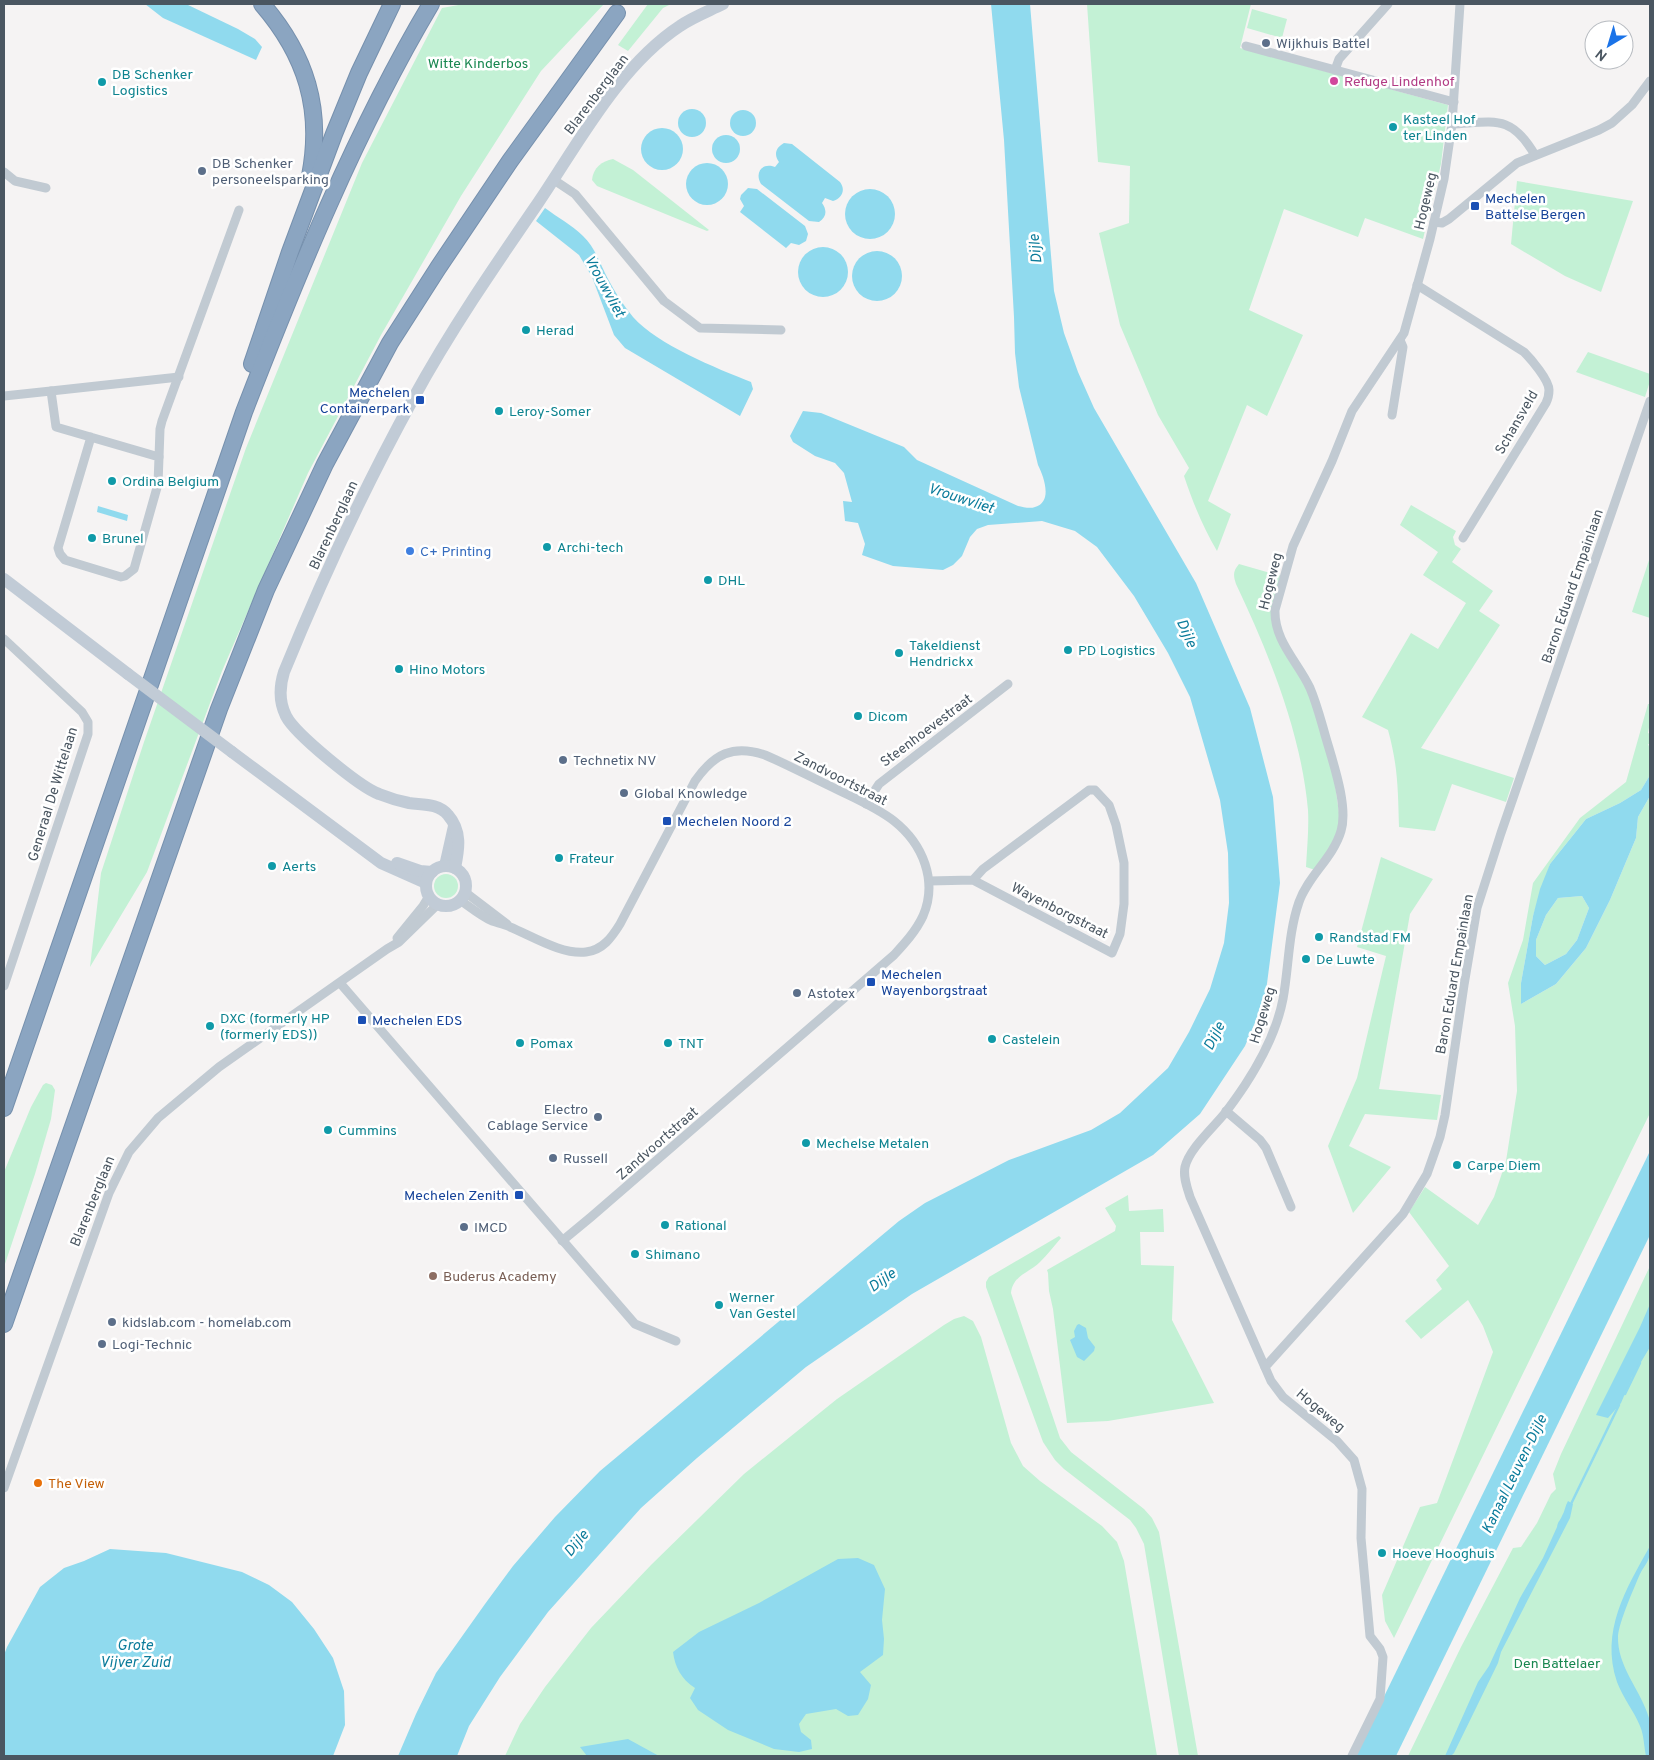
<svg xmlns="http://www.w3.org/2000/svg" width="1654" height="1760" viewBox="0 0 1654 1760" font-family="Overpass,sans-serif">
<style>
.green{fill:#c3f1d5}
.water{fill:#90daee;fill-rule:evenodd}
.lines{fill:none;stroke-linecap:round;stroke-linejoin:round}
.stream{stroke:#90daee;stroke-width:2.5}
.highway-casing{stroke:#7690ad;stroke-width:18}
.street{stroke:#c1cad2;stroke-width:9}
.secondary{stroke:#c1cbd6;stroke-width:12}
.highway{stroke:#8ba5c1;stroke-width:16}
.secondary-bridge{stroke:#c1cbd6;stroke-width:12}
.service-dot{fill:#5c6f8a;stroke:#fff;stroke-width:2}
.hotel-dot{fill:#d1479c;stroke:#fff;stroke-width:2}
.culture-dot{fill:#0f9aa8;stroke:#fff;stroke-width:2}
.transit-dot{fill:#1a4fb4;stroke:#fff;stroke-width:2}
.shop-dot{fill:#3f7fe0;stroke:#fff;stroke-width:2}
.education-dot{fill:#8d6e63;stroke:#fff;stroke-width:2}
.food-dot{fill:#e8710a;stroke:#fff;stroke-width:2}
.labels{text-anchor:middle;stroke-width:5;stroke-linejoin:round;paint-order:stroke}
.service-label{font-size:14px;fill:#4e5e75;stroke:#fff;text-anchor:start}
.park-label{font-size:14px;fill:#17864f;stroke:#fff}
.culture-label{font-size:14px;fill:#0d838f;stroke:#fff;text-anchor:start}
.hotel-label{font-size:14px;fill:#b23c85;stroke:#fff;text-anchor:start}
.street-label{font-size:14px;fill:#4a5661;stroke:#fff}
.transit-label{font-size:14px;fill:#164399;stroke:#fff;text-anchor:start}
.shop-label{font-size:14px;fill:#366cbe;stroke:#fff;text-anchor:start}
.education-label{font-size:14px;fill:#785e54;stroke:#fff;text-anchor:start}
.food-label{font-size:14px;fill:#c56008;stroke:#fff;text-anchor:start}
.water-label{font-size:15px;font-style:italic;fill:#0c7c9b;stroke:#fff}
</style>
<rect width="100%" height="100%" fill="#f5f3f3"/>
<g class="green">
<polygon points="464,4 604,4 541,71 461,196 381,335 308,473 222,671 147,872 90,967 101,873 144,742 246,448 362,163 442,8"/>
<polygon points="648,4 671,4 663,8 628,51 618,45"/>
<path d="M1087,4H1251L1240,48L1448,105L1441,164L1423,239L1365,218L1358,237L1284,209L1249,310L1303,335L1267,416L1247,405L1208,501L1231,514L1217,551C1203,527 1193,503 1184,476L1189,468L1158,415L1120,325L1099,233L1129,223L1130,166L1098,162Z"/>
<polygon points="1252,9 1287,19 1282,38 1247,28"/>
<path d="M613,159L633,170L709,230L707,231L597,186L592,180C593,168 602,161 613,159Z"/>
<polygon points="1517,181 1633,201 1601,292 1565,276 1511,244"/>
<polygon points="1588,352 1650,374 1650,381 1645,397 1576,372"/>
<path d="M1411,505L1456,531L1453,537L1455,545L1461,549L1452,562L1493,591L1479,611L1500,625L1421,748L1514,778L1506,802L1452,784L1435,831L1399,827C1398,790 1398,766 1388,730L1362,717L1411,633L1438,649L1466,603L1423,575L1438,552L1400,525Z"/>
<polygon points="1650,557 1650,618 1632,612"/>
<path d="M1239,564L1281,576L1272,612L1309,690L1334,777L1340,820L1334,841L1315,870L1306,867C1307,848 1309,829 1308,810C1301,732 1269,654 1236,584C1233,575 1233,571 1239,564Z"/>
<polygon points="1648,704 1650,704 1650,722 1648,733 1650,734 1650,744 1648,744 1650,749 1650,775 1641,790 1620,803 1586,819 1550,864 1533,916 1521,983 1521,1004 1556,984 1586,948 1610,900 1636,838 1638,817 1650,796 1650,1113 1394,1638 1385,1621 1382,1595 1420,1507 1437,1503 1493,1352 1483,1326 1468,1300 1421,1339 1405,1321 1442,1289 1436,1280 1449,1266 1409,1212 1425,1187 1478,1225 1494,1197 1506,1161 1517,1091 1515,1026 1508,983 1523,940 1533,883 1580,818 1626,782"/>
<polygon points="1381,857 1433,879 1410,914 1379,1089 1441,1095 1437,1120 1365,1114 1349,1146 1391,1167 1353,1213 1328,1146 1357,1078 1386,956 1357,947"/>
<circle cx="446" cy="886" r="12"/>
<polygon points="1582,896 1589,908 1577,940 1566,954 1545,965 1536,956 1536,940 1546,915 1558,898"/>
<polygon points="46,1083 52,1085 55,1090 51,1119 35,1174 4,1267 4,1172 31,1107 43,1085"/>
<polygon points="1128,1195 1129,1211 1163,1209 1164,1232 1140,1232 1141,1265 1174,1266 1172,1320 1214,1403 1108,1421 1067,1423 1053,1309 1049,1291 1048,1273 1047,1270 1115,1231 1116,1226 1105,1208"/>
<path d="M1059,1236L1061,1238C1054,1246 1047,1255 1040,1262C1029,1273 1013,1275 1011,1293L1060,1438L1071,1452L1144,1509L1152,1518L1159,1532L1198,1756H1179L1144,1544L1136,1528L1130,1520L1064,1469L1055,1460L1043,1442L986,1287V1282L989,1277Z"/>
<polygon points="1650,1266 1650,1756 1408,1756 1461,1647 1513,1548 1521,1547 1537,1523 1551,1494 1556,1489 1553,1474 1561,1454"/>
<polygon points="964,1316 973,1321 981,1337 1011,1443 1023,1466 1040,1481 1102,1526 1117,1542 1124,1561 1157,1756 505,1756 520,1724 545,1687 591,1628 651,1565 744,1474 837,1399 944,1325 954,1319"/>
</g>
<g class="water">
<polygon points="145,4 186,4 238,29 255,39 262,47 256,60 163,18"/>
<path d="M991,4H1030L1054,291L1064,333L1078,372L1094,408L1196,583L1250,708L1273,797L1280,883L1265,999L1245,1046L1200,1114L1153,1155L912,1294L806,1367L697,1458L641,1508L548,1612L500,1677L469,1726L457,1756H398L416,1714L436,1673L485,1604L513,1566L555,1517L600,1471L899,1221L925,1203L1009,1160L1091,1130L1120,1113L1168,1068L1189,1032L1210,989L1224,943L1229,903L1228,853L1220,800L1190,697L1168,653L1134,596L1097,547L1075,531L1042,521L988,525L977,529L970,537L962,556L953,565L943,570L893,566L862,555L865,544L858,523L845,521L843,501L852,502L844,473L835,463L815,456L793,442L790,436L803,411L821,413L904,447L917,460L1018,506C1023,507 1030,509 1035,507C1053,502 1044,477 1038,465L1019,387L1015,353L1014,317L1004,140Z"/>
<circle cx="692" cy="123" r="14"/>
<circle cx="743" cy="123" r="13"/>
<circle cx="662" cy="149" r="21"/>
<circle cx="726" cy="149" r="14"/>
<path d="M784,143L792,144L840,182C846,190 842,198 833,201L825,198L822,203C827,210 827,217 819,222L809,221L761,184C754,172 763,162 775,167L779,162C774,155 775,148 784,143Z"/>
<circle cx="707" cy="184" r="21"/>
<polygon points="748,188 757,189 805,226 808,234 806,241 799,245 791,243 786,248 740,212 744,206 740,199 741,195"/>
<circle cx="870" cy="214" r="25"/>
<path d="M545,208C557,217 572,225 583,236C595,247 600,264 608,279C615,292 623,305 633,317C658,345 716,368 751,382L753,389L740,416L625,348L614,335L592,277L579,255L536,221Z"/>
<circle cx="823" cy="272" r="25"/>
<circle cx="877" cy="276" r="25"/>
<polygon points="98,506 128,515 127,521 97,512"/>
<path d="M1650,775V796L1638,817L1636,838L1610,900L1586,948L1556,984L1521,1004V983L1533,916L1540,889L1550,864L1586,819L1620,803L1641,790ZM1582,896L1589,908L1577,940L1566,954L1545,965L1536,956V940L1546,915L1558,898Z"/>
<polygon points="1650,1151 1650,1235 1396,1756 1355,1756"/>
<polygon points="1650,1304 1650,1347 1632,1377 1621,1403 1608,1418 1596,1415 1640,1327"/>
<polygon points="1079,1324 1086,1328 1088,1338 1095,1347 1094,1351 1084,1361 1077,1357 1070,1340 1075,1337 1074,1331 1077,1325"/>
<path d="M1568,1501L1573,1504L1570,1518L1501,1652L1498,1663L1454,1753L1451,1756H1445L1478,1682L1489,1666L1520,1598L1543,1558L1557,1527C1558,1521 1560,1521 1562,1516C1565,1511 1565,1506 1568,1501Z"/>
<path d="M1650,1546C1650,1562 1647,1561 1640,1574C1634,1588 1619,1622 1618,1636C1617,1667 1641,1690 1649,1718C1653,1729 1650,1744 1650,1756H1646C1644,1747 1644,1735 1640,1726C1634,1711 1623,1698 1617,1682C1600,1631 1626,1589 1650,1546Z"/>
<polygon points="110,1549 166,1553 242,1572 269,1585 292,1602 314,1629 333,1658 344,1691 345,1725 333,1756 4,1756 4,1655 7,1647 40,1587 64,1568 84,1561"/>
<path d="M858,1558L874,1565L885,1589L882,1620L884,1639L883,1655L860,1672L871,1685L868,1699L858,1715L848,1716L836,1709L806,1714L799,1724L801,1732L811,1740L812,1749L799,1752L774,1749L728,1730L698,1710L690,1698L695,1688C681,1679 675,1667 673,1652L699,1632L759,1603L838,1559Z"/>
<polygon points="628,1739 659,1756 587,1756 580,1747"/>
</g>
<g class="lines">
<g class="stream">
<polyline points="1625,1394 1640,1363"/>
<polyline points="1571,1504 1619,1405"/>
</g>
<defs>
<g id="highway">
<path d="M262,4C306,55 323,109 310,176"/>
<polyline points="252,364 290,252 334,134 359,73 392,4"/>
<path d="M4,1108L244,412C297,275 356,130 431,4"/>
<polyline points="4,1324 219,709 266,590 325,464 390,343 438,268 510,161 617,13"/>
</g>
</defs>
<use href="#highway" class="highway-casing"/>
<g class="street">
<polyline points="1246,46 1454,102"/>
<polyline points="1335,70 1339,59 1388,4"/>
<path d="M1452,124C1495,122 1511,114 1535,155"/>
<polyline points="4,172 15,181 46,188"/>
<polyline points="554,180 575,194 664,301 700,328 781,330"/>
<polyline points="1434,222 1442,223 1449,219 1517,163 1599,130 1612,123 1632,105 1650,81"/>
<path d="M1417,285L1524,352C1531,359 1549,380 1549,390C1549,395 1548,399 1546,403L1463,538"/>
<polyline points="51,391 179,377"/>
<polyline points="4,396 51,391 56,427 159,457 158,484 134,569 125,576 121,577 65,560 60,554 58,548 91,437"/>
<polyline points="1392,415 1403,347 1400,340"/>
<polyline points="159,457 160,429 162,421 239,210"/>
<polyline points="4,639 82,712 88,722 88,734 4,986"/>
<polyline points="866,804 879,784 1008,684"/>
<polyline points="929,881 973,880 1112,953 1120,934 1124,904 1124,863 1116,825 1109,805 1095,790 1089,790 983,869 973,880"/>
<polyline points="465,892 507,924"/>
<path d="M460,900C470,907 481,916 492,921C498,923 505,924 510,927C532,936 562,955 586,952C603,950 612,937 620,924L695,781C714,754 733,744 765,755C788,765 811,777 834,788C854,798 876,807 894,821C923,844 938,881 923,916C916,931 905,943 894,955L591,1217L562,1241"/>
<polyline points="397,938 423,906 429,896"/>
<polyline points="340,983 635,1324 676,1341"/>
<polyline points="1226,1111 1260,1140 1266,1148 1291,1207"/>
<polyline points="1265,1367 1403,1214 1427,1174 1440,1137 1445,1115 1464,985 1477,908 1501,833 1650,401"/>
<polyline points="4,1488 109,1193 129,1152 158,1118 219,1067 387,949 399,942 438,904"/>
<path d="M1352,1756L1380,1699L1383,1657L1380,1649L1370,1636L1361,1538L1362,1489L1354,1460L1337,1441L1283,1397L1271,1381L1190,1197C1187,1187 1183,1177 1185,1167C1189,1149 1213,1128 1225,1113C1232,1104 1239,1094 1245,1085C1262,1059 1277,1030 1283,999C1289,966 1288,934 1299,902C1308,876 1333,858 1341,831C1349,805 1331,757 1324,731C1320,717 1316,702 1310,688C1298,662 1274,641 1275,610L1293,546L1332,461L1352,411L1404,333L1430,239L1444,179L1452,124L1460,4"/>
</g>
<g class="secondary">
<polyline points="4,579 128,674"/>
<polyline points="232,752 381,863 426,883"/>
<polyline points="397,863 420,871 432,872"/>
<polyline points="445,866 454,826"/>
<circle cx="446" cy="886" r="20"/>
<path d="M455,868C459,849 462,831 448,815C438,803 422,805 409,803C399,801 389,798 379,794C360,787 295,734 286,716C279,702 279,688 284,672C322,579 364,488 413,399C450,331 494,267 538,203C578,144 619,66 680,26C693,17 709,11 723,4"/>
</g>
<use href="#highway" class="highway"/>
<polyline class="secondary-bridge" points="128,674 232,752"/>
</g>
<g class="service-dot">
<circle cx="1266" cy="43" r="5"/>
<circle cx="202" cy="171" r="5"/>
<circle cx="563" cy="760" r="5"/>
<circle cx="624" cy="793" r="5"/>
<circle cx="797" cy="993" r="5"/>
<circle cx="598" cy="1117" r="5"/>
<circle cx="553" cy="1158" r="5"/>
<circle cx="464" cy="1227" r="5"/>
<circle cx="112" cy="1322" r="5"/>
<circle cx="102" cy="1344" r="5"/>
</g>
<circle class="hotel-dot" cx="1334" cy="81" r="5"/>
<g class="culture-dot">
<circle cx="102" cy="82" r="5"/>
<circle cx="1393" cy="127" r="5"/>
<circle cx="526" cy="330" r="5"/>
<circle cx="499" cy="411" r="5"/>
<circle cx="112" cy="481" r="5"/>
<circle cx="92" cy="538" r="5"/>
<circle cx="547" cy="547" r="5"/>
<circle cx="708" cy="580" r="5"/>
<circle cx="1068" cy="650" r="5"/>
<circle cx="899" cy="653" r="5"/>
<circle cx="399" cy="669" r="5"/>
<circle cx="858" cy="716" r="5"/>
<circle cx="559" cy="858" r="5"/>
<circle cx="272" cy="866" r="5"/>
<circle cx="1319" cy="937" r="5"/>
<circle cx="1306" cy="959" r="5"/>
<circle cx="210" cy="1026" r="5"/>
<circle cx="992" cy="1039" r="5"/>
<circle cx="520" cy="1043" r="5"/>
<circle cx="668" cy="1043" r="5"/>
<circle cx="328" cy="1130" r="5"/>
<circle cx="806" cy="1143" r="5"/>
<circle cx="1457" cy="1165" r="5"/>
<circle cx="665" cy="1225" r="5"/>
<circle cx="635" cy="1254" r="5"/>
<circle cx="719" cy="1305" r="5"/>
<circle cx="1382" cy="1553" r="5"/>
</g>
<g class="transit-dot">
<rect x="1470" y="201" width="10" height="10" rx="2.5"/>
<rect x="415" y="395" width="10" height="10" rx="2.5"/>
<rect x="662" y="816" width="10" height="10" rx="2.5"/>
<rect x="866" y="977" width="10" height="10" rx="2.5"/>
<rect x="357" y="1015" width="10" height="10" rx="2.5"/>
<rect x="514" y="1190" width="10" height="10" rx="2.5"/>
</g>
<circle class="shop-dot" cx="410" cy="551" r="5"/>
<circle class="education-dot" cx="433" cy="1276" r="5"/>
<circle class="food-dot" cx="38" cy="1483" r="5"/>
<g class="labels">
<g class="service-label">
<text x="1276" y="48">Wijkhuis Battel</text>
<text x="212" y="168">DB Schenker<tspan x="212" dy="16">personeelsparking</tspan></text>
<text x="573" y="765">Technetix NV</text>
<text x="634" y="798">Global Knowledge</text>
<text x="807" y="998">Astotex</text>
<text x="588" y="1114" text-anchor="end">Electro<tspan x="588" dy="16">Cablage Service</tspan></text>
<text x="563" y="1163">Russell</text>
<text x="474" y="1232">IMCD</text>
<text x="122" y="1327">kidslab.com - homelab.com</text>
<text x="112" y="1349">Logi-Technic</text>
</g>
<g class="park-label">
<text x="478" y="68">Witte Kinderbos</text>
<text x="1557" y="1668">Den Battelaer</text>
</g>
<g class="culture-label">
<text x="112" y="79">DB Schenker<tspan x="112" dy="16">Logistics</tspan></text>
<text x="1403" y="124">Kasteel Hof<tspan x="1403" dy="16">ter Linden</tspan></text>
<text x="536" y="335">Herad</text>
<text x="509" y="416">Leroy-Somer</text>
<text x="122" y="486">Ordina Belgium</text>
<text x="102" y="543">Brunel</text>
<text x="557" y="552">Archi-tech</text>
<text x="718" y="585">DHL</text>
<text x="909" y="650">Takeldienst<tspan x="909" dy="16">Hendrickx</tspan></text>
<text x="1078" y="655">PD Logistics</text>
<text x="409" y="674">Hino Motors</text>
<text x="868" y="721">Dicom</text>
<text x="569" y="863">Frateur</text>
<text x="282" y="871">Aerts</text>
<text x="1329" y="942">Randstad FM</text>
<text x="1316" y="964">De Luwte</text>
<text x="220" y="1023">DXC (formerly HP<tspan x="220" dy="16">(formerly EDS))</tspan></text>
<text x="1002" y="1044">Castelein</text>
<text x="530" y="1048">Pomax</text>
<text x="678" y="1048">TNT</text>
<text x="338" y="1135">Cummins</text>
<text x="816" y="1148">Mechelse Metalen</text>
<text x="1467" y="1170">Carpe Diem</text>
<text x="675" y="1230">Rational</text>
<text x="645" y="1259">Shimano</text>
<text x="729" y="1302">Werner<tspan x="729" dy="16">Van Gestel</tspan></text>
<text x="1392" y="1558">Hoeve Hooghuis</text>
</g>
<g class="hotel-label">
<text x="1344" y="86">Refuge Lindenhof</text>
</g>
<g class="street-label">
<text transform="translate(596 94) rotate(-53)" y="5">Blarenberglaan</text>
<text transform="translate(1425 201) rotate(-77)" y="5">Hogeweg</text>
<text transform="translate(1516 422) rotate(-60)" y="5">Schansveld</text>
<text transform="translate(333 525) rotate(-65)" y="5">Blarenberglaan</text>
<text transform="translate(1270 581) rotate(-76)" y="5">Hogeweg</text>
<text transform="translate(1572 586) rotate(-71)" y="5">Baron Eduard Empainlaan</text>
<text transform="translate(926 730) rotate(-37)" y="5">Steenhoevestraat</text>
<text transform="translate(841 778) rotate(27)" y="5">Zandvoortstraat</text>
<text transform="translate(52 794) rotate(-73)" y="5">Generaal De Wittelaan</text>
<text transform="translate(1060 910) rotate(27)" y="5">Wayenborgstraat</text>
<text transform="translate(1454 974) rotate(-80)" y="5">Baron Eduard Empainlaan</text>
<text transform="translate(1262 1015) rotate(-73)" y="5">Hogeweg</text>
<text transform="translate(657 1143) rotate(-41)" y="5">Zandvoortstraat</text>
<text transform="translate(92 1201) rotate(-68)" y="5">Blarenberglaan</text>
<text transform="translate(1321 1410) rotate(40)" y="5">Hogeweg</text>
</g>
<g class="transit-label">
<text x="1485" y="203">Mechelen<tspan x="1485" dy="16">Battelse Bergen</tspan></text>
<text x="410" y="397" text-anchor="end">Mechelen<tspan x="410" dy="16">Containerpark</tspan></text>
<text x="677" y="826">Mechelen Noord 2</text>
<text x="881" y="979">Mechelen<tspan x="881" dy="16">Wayenborgstraat</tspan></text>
<text x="372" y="1025">Mechelen EDS</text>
<text x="509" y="1200" text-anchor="end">Mechelen Zenith</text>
</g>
<g class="shop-label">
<text x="420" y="556">C+ Printing</text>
</g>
<g class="education-label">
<text x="443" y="1281">Buderus Academy</text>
</g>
<g class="food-label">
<text x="48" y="1488">The View</text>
</g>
<g class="water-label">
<text transform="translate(1035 249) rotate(-96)" y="5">Dijle</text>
<text transform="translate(605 286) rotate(61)" y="5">Vrouwvliet</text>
<text transform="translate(961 498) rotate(18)" y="5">Vrouwvliet</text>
<text transform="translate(1187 633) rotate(66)" y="5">Dijle</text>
<text transform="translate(1214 1036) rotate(-63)" y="5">Dijle</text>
<text transform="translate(882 1280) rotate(-35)" y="5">Dijle</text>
<text transform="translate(1514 1474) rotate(-64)" y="5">Kanaal Leuven-Dijle</text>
<text transform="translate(576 1543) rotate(-50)" y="5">Dijle</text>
<text x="135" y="1650">Grote<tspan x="135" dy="17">Vijver Zuid</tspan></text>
</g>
</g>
<rect width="1654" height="1760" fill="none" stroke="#4a5661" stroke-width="10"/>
<g transform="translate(1609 45) rotate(218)"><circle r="24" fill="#ffffff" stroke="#b7bbc0"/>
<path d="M0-4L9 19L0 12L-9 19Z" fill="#1a73e8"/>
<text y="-8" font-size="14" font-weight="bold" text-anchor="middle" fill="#4a5661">N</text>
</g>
</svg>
